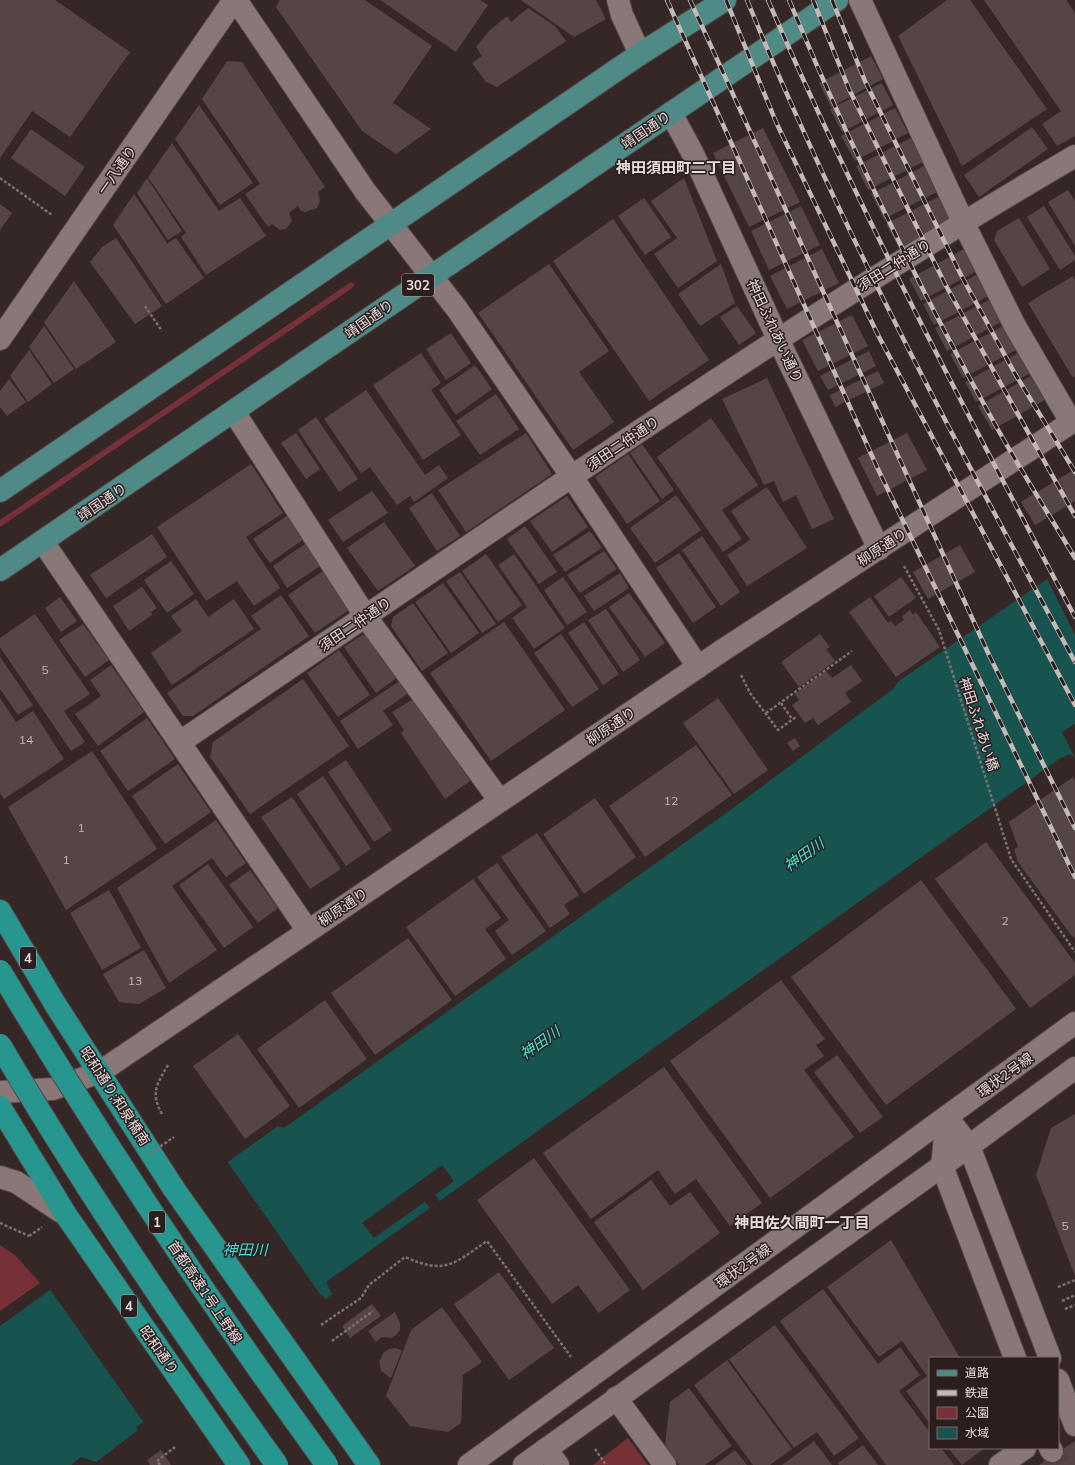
<svg xmlns="http://www.w3.org/2000/svg" width="1075" height="1465" viewBox="0 0 1075 1465" font-family="Mulish,'Noto Sans JP',sans-serif">
<style>
.green{fill:#763037}
.water{fill:#175450}
.pier{fill:#362727}
.building{fill:#564545}
.lines{fill:none;stroke-linecap:round;stroke-linejoin:round}
.minor-tunnel{stroke:#514242;stroke-width:22;stroke-dasharray:22 11;stroke-linecap:butt}
.minor-casing{stroke:#524545;stroke-width:24}
.major-casing{stroke:#524545;stroke-width:24}
.highway-casing{stroke:#524545;stroke-width:24}
.path{stroke:#7d7070;stroke-width:2.5;stroke-dasharray:3 2;stroke-linecap:butt}
.minor{stroke:#8a7878;stroke-width:22}
.major{stroke:#4f8a86;stroke-width:22}
.highway{stroke:#27968f;stroke-width:22}
.rail-casing{stroke:#c4b9b9;stroke-width:4.5}
.rail{stroke:#2c1d1e;stroke-width:3;stroke-dasharray:9;stroke-linecap:butt}
.highway-bridge-casing{stroke:#524545;stroke-width:24;stroke-linecap:butt}
.path-bridge{stroke:#7d7070;stroke-width:2.5;stroke-dasharray:3 2;stroke-linecap:butt}
.highway-bridge{stroke:#27968f;stroke-width:22}
.labels{text-anchor:middle;stroke-width:3;stroke-linejoin:round;paint-order:stroke}
.number-label{font-size:12px;fill:#c3b7b7}
.shield{fill:#2c1d1e;stroke:#afa3a4;stroke-width:1}
.shield-label{font-size:13px;font-weight:bold;fill:#e7dddd}
.street-label{font-size:14px;fill:#e7dddd;stroke:#2c1d1e}
.neighbourhood-label{font-size:15px;font-weight:bold;fill:#e7dddd;stroke:#2c1d1e}
.water-label{font-size:15px;font-style:italic;fill:#3ee3d8;stroke:#2c1d1e}
</style>
<rect width="100%" height="100%" fill="#362727"/>
<g class="green">
<polygon points="351,282 355,284 351,289 0,527 0,520"/>
<polygon points="0,1245 16,1256 40,1283 0,1311"/>
<polygon points="628,1438 648,1465 593,1465"/>
</g>
<polygon class="water" points="1075,560 1075,724 1062,732 1075,758 1069,754 1059,759 326,1282 332,1294 326,1299 322,1295 136,1427 138,1430 96,1462 81,1457 71,1465 0,1465 0,1326 278,1126 284,1128 736,806 893,689 899,681"/>
<g class="pier">
<polygon points="1075,558 1075,635 1046,577"/>
<polygon points="227,1161 325,1301 322,1298 144,1423 49,1288"/>
<polygon points="442,1165 454,1181 435,1195 441,1203 431,1210 425,1202 374,1238 362,1223"/>
</g>
<g class="building">
<polygon points="0,0 55,0 130,52 70,137 32,111 0,158"/>
<polygon points="280,0 365,0 432,46 393,103 431,129 396,154 362,131 276,7"/>
<polygon points="380,0 480,0 488,5 456,52"/>
<polygon points="521,0 596,0 606,19 574,37"/>
<polygon points="947,0 970,0 1047,109 962,166 898,36"/>
<polygon points="984,0 1066,0 1075,13 1075,136 1057,146 1042,124 1061,111"/>
<polygon points="528,8 555,26 566,41 497,87 486,82 472,63 482,56 476,47 490,30 507,16 511,22"/>
<polygon points="871,56 883,79 831,107 819,83"/>
<polygon points="227,61 242,62 325,187 318,192 320,201 317,208 305,212 300,210 298,206 289,213 292,221 286,229 280,230 272,224 268,227 245,194 260,184 202,99"/>
<polygon points="882,83 893,105 842,132 830,109"/>
<polygon points="199,105 253,183 220,205 175,139"/>
<polygon points="895,108 908,133 855,161 841,136"/>
<polygon points="1032,127 1048,149 979,197 964,175"/>
<polygon points="763,128 800,202 749,227 713,153"/>
<polygon points="31,129 85,167 65,196 11,158"/>
<polygon points="911,138 923,162 868,190 856,166"/>
<polygon points="172,143 219,211 240,198 266,236 206,275 181,237 186,233 148,177"/>
<polygon points="924,166 937,192 884,219 871,194"/>
<polygon points="147,178 182,231 168,240 137,193"/>
<polygon points="684,178 717,261 678,288 654,254 677,238 651,201"/>
<polygon points="1068,190 1075,201 1075,246 1048,202"/>
<polygon points="134,194 167,243 163,246 176,238 204,278 166,304 113,225"/>
<polygon points="938,197 951,220 899,248 886,224"/>
<polygon points="644,198 671,237 645,255 618,216"/>
<polygon points="0,204 12,213 0,230"/>
<polygon points="801,206 820,245 769,270 751,231"/>
<polygon points="1044,206 1075,256 1075,260 1060,270 1027,217"/>
<polygon points="1019,218 1050,269 1022,287 994,240 997,231"/>
<polygon points="613,219 709,360 649,401 553,261"/>
<polygon points="116,238 162,306 135,324 90,262 102,247"/>
<polygon points="822,249 839,283 787,309 770,276"/>
<polygon points="964,249 975,272 921,301 909,279"/>
<polygon points="549,264 609,351 579,372 614,422 573,450 478,313"/>
<polygon points="721,264 735,303 700,326 678,294"/>
<polygon points="976,275 988,296 934,325 923,304"/>
<polygon points="1073,276 1075,280 1075,376 1073,378 1028,303"/>
<polygon points="74,281 116,342 76,369 44,323"/>
<polygon points="989,300 1001,322 947,351 935,328"/>
<polygon points="737,306 756,333 739,345 720,317"/>
<polygon points="852,315 868,346 818,371 802,340"/>
<polygon points="44,326 74,369 54,383 29,347"/>
<polygon points="1003,326 1016,350 963,378 950,354"/>
<polygon points="451,333 471,363 446,380 426,349"/>
<polygon points="29,350 52,384 28,402 10,376"/>
<polygon points="869,351 876,366 828,390 820,376"/>
<polygon points="421,353 441,383 431,390 461,435 423,460 373,385"/>
<polygon points="1018,353 1029,374 976,402 965,382"/>
<polygon points="475,365 492,389 456,415 439,390"/>
<polygon points="878,371 884,383 835,407 830,395"/>
<polygon points="1031,376 1045,400 992,430 978,406"/>
<polygon points="767,378 834,519 812,529 796,495 783,502 774,481 764,485 722,399"/>
<polygon points="9,379 26,402 7,416 0,407 0,391"/>
<polygon points="366,390 425,475 439,465 448,478 414,502 410,496 397,505 370,467 361,473 324,419"/>
<polygon points="496,394 519,429 480,455 456,421"/>
<polygon points="316,417 358,479 339,492 298,430"/>
<polygon points="711,418 758,485 722,510 742,539 723,552 657,457"/>
<polygon points="296,433 320,469 306,479 281,443"/>
<polygon points="526,433 552,474 466,532 438,490"/>
<polygon points="907,433 927,470 877,496 858,458"/>
<polygon points="642,444 674,490 662,499 630,453"/>
<polygon points="628,454 660,501 627,524 595,477"/>
<polygon points="251,464 283,513 246,537 280,588 254,606 237,581 206,601 157,527"/>
<polygon points="1075,469 1075,501 1035,525 1021,502"/>
<polygon points="767,487 807,548 747,586 727,555 750,540 731,511"/>
<polygon points="372,491 388,513 343,542 328,520"/>
<polygon points="432,493 460,536 437,551 409,508"/>
<polygon points="676,495 701,530 655,563 630,528"/>
<polygon points="567,496 588,527 552,552 530,521"/>
<polygon points="288,515 304,539 270,563 253,539"/>
<polygon points="384,522 415,566 378,591 347,548"/>
<polygon points="525,526 557,572 539,584 507,539"/>
<polygon points="590,531 602,548 565,572 553,555"/>
<polygon points="152,534 167,557 106,598 90,575"/>
<polygon points="702,536 740,592 721,606 682,550"/>
<polygon points="308,542 323,564 287,588 273,566"/>
<polygon points="960,545 975,572 928,599 913,572"/>
<polygon points="604,551 617,569 580,593 567,575"/>
<polygon points="679,553 716,607 693,623 656,568"/>
<polygon points="486,554 522,605 498,622 462,571"/>
<polygon points="514,554 565,628 534,649 512,618 527,607 498,565"/>
<polygon points="171,561 194,594 167,613 144,580"/>
<polygon points="323,571 349,610 315,633 288,595"/>
<polygon points="460,572 496,624 482,633 446,581"/>
<polygon points="620,573 629,588 594,611 584,596"/>
<polygon points="563,577 587,612 567,625 544,590"/>
<polygon points="901,577 916,598 889,617 874,596"/>
<polygon points="443,583 479,633 451,653 415,602"/>
<polygon points="142,587 157,608 151,612 152,615 129,631 113,606"/>
<polygon points="629,593 665,643 645,657 609,607"/>
<polygon points="281,595 309,636 193,716 183,716 167,693 261,629 251,616"/>
<polygon points="60,597 77,621 61,632 45,608"/>
<polygon points="870,597 888,623 891,621 895,626 904,620 902,616 910,610 913,615 916,612 940,647 896,677 849,612"/>
<polygon points="196,599 208,617 234,599 254,629 172,685 151,653 182,631 171,616"/>
<polygon points="413,603 448,653 422,671 391,626 393,617"/>
<polygon points="606,609 640,660 623,672 588,620"/>
<polygon points="35,614 90,694 64,711 85,742 71,751 0,647 0,638"/>
<polygon points="504,622 565,710 491,761 430,673"/>
<polygon points="584,622 619,674 603,685 568,633"/>
<polygon points="83,624 109,660 85,677 59,640"/>
<polygon points="561,634 599,689 572,707 534,653"/>
<polygon points="820,634 830,647 826,649 835,661 799,687 781,662"/>
<polygon points="362,635 378,638 402,674 376,693 344,647"/>
<polygon points="339,650 370,695 338,717 307,673"/>
<polygon points="0,657 33,705 18,715 0,689"/>
<polygon points="111,665 144,712 98,746 75,714 101,696 90,680"/>
<polygon points="851,665 862,681 845,693 851,702 818,725 813,718 805,723 792,705 799,700 795,694 826,671 832,678"/>
<polygon points="404,678 413,690 383,711 393,725 358,749 340,721"/>
<polygon points="303,679 349,746 250,814 210,757 213,742"/>
<polygon points="0,698 16,722 33,711 64,759 4,799 0,793"/>
<polygon points="415,698 470,781 445,799 401,733 404,730 392,712"/>
<polygon points="718,698 768,770 734,794 683,723"/>
<polygon points="147,718 175,759 128,791 100,751"/>
<polygon points="795,738 800,746 793,751 787,743"/>
<polygon points="696,745 732,795 645,857 609,806"/>
<polygon points="92,751 157,849 66,910 8,807"/>
<polygon points="346,760 392,830 374,842 328,772"/>
<polygon points="178,764 211,812 165,844 132,796"/>
<polygon points="323,776 371,849 346,866 297,794"/>
<polygon points="1073,777 1075,781 1075,938 1071,935 1018,862 1014,849 1018,847 1009,822"/>
<polygon points="292,797 341,869 310,889 261,817"/>
<polygon points="595,798 636,857 584,894 543,834"/>
<polygon points="216,820 246,863 226,877 212,858 172,886 217,950 169,983 117,888"/>
<polygon points="537,833 579,895 564,905 570,914 550,928 501,857"/>
<polygon points="986,842 1075,963 1075,975 1030,1008 935,879"/>
<polygon points="497,863 546,931 512,955 495,931 509,920 477,877"/>
<polygon points="208,864 253,927 224,948 179,885"/>
<polygon points="250,870 278,908 258,923 229,885"/>
<polygon points="473,879 501,918 485,929 506,959 455,996 406,927"/>
<polygon points="921,880 1016,1009 886,1105 791,977"/>
<polygon points="109,890 141,948 102,970 70,913"/>
<polygon points="408,938 452,1000 375,1055 331,993"/>
<polygon points="144,950 166,988 139,1004 119,1002 103,974"/>
<polygon points="781,980 825,1039 816,1045 824,1056 804,1070 854,1137 770,1198 670,1061"/>
<polygon points="325,1000 367,1059 299,1108 257,1049"/>
<polygon points="238,1034 290,1106 245,1139 193,1066"/>
<polygon points="837,1055 883,1117 860,1133 814,1072"/>
<polygon points="664,1067 762,1203 730,1226 696,1179 675,1194 658,1170 591,1219 543,1153"/>
<polygon points="1075,1114 1075,1276 1036,1175 1051,1128"/>
<polygon points="534,1158 630,1290 599,1313 578,1285 552,1304 477,1200"/>
<polygon points="651,1180 670,1206 690,1192 720,1233 643,1290 594,1222"/>
<polygon points="891,1240 960,1358 930,1358 930,1424 906,1391 927,1376 902,1341 879,1357 827,1287"/>
<polygon points="499,1272 554,1348 509,1380 454,1304"/>
<polygon points="823,1289 878,1364 900,1347 920,1375 899,1391 930,1433 930,1448 941,1448 954,1465 886,1465 780,1321"/>
<polygon points="372,1304 381,1316 350,1338 342,1326"/>
<polygon points="442,1307 482,1362 463,1375 461,1423 448,1432 410,1426 386,1396 411,1330"/>
<polygon points="395,1312 400,1323 400,1330 396,1335 391,1338 382,1337 376,1342 368,1331"/>
<polygon points="775,1325 859,1438 834,1456 817,1432 794,1448 729,1359"/>
<polygon points="395,1348 402,1350 391,1378 381,1371 379,1362 384,1352 389,1349"/>
<polygon points="727,1360 792,1449 770,1465 753,1465 694,1385"/>
<polygon points="689,1388 732,1446 705,1465 679,1465 665,1445 670,1402"/>
<polygon points="814,1441 832,1465 782,1465"/>
<polygon points="1075,1441 1075,1465 1039,1465"/>
<polygon points="863,1445 878,1465 839,1465 838,1463"/>
<polygon points="948,1448 985,1448 962,1465"/>
<polygon points="161,1450 171,1465 150,1465 147,1460"/>
<polygon points="735,1450 747,1465 715,1465"/>
</g>
<g class="lines">
<polyline class="minor-tunnel" points="1052,1451 1058,1465"/>
<defs>
<g id="minor">
<polyline points="236,0 365,191 457,309 572,477 698,667"/>
<polyline points="618,0 622,15 640,54"/>
<polyline points="860,0 963,222 1015,326 1071,422"/>
<polyline points="671,113 693,154 778,339 879,549"/>
<polyline points="0,339 234,0"/>
<polyline points="234,412 366,617 500,801"/>
<polyline points="43,542 308,931"/>
<path d="M180,742C476,543 767,336 1075,156"/>
<polyline points="0,1092 53,1089 100,1072 723,650 1075,420"/>
<polyline points="947,1117 969,1146 1050,1358"/>
<polyline points="947,1117 942,1166 1015,1358"/>
<polyline points="0,1177 16,1182 66,1215"/>
<polyline points="1058,1380 1075,1425"/>
<polyline points="616,1398 665,1465"/>
<polyline points="1050,1448 1052,1451"/>
<polyline points="546,1449 558,1465"/>
<polyline points="469,1465 1075,1023"/>
<polyline points="524,1465 942,1166 1075,1068"/>
<polyline points="1000,1465 1025,1448"/>
</g>
<g id="major">
<polyline points="0,491 640,54 725,0"/>
<polyline points="0,570 837,0"/>
</g>
<g id="highway">
<polyline points="0,911 55,1004 174,1189 369,1465"/>
<polyline points="0,1107 66,1215"/>
<polyline points="192,1397 239,1465"/>
</g>
</defs>
<use href="#minor" class="minor-casing"/>
<use href="#major" class="major-casing"/>
<use href="#highway" class="highway-casing"/>
<g class="path">
<polyline points="0,178 52,215"/>
<polyline points="145,306 162,331"/>
<polyline points="904,566 939,630 1011,859 1075,952"/>
<polyline points="741,675 750,693 778,730 796,717"/>
<polyline points="781,703 792,719"/>
<polyline points="766,713 852,651"/>
<path d="M162,1114C150,1093 157,1084 168,1065"/>
<polyline points="0,1223 29,1236"/>
<polyline points="1058,1287 1075,1280"/>
<polyline points="1062,1301 1075,1295"/>
<polyline points="1065,1309 1075,1305"/>
<path d="M321,1325L361,1298L369,1285L405,1257C446,1275 453,1264 487,1241L571,1357"/>
<polyline points="332,1341 373,1311"/>
<polyline points="595,1449 606,1465"/>
<polyline points="160,1465 157,1461 175,1447"/>
</g>
<use href="#minor" class="minor"/>
<use href="#major" class="major"/>
<use href="#highway" class="highway"/>
<defs>
<g id="rail">
<polyline points="667,0 877,467 1075,877"/>
<polyline points="690,0 989,655 1075,828"/>
<polyline points="726,0 776,122 878,335 1075,705"/>
<path d="M747,0C840,228 957,446 1075,662"/>
<path d="M768,0C859,211 967,414 1075,617"/>
<path d="M789,0C848,142 916,282 991,417C1017,465 1047,511 1075,558"/>
<polyline points="813,0 849,89 945,284 1075,516"/>
<polyline points="832,0 865,81 961,275 1014,372 1075,472"/>
</g>
</defs>
<use href="#rail" class="rail-casing"/>
<use href="#rail" class="rail"/>
<defs>
<g id="highway-bridge">
<path d="M0,971C102,1141 211,1305 327,1465"/>
<path d="M0,1045C85,1190 179,1328 277,1465"/>
<polyline points="66,1215 192,1397"/>
</g>
</defs>
<use href="#highway-bridge" class="highway-bridge-casing"/>
<g class="path-bridge">
<polyline points="148,1155 174,1137"/>
<polyline points="29,1236 42,1227"/>
</g>
<use href="#highway-bridge" class="highway-bridge"/>
</g>
<g class="labels">
<g class="number-label">
<text x="45" y="674">5</text>
<text x="26" y="744">14</text>
<text x="671" y="805">12</text>
<text x="81" y="832">1</text>
<text x="66" y="864">1</text>
<text x="1005" y="925">2</text>
<text x="135" y="985">13</text>
<text x="1065" y="1230">5</text>
</g>
<g class="shield">
<rect x="402" y="274" width="32" height="22" rx="3"/>
<rect x="20" y="947" width="16" height="22" rx="3"/>
<rect x="149" y="1211" width="16" height="22" rx="3"/>
<rect x="121" y="1295" width="16" height="22" rx="3"/>
</g>
<g class="shield-label">
<text x="418" y="290">302</text>
<text x="28" y="963">4</text>
<text x="157" y="1227">1</text>
<text x="129" y="1311">4</text>
</g>
<g class="street-label">
<text transform="translate(646 130) rotate(-34)" y="5">靖国通り</text>
<text transform="translate(117 170) rotate(-55)" y="5">一八通り</text>
<text transform="translate(894 265) rotate(-32)" y="5">須田二仲通り</text>
<text transform="translate(369 319) rotate(-35)" y="5">靖国通り</text>
<text transform="translate(775 331) rotate(65)" y="5">神田ふれあい通り</text>
<text transform="translate(623 443) rotate(-34)" y="5">須田二仲通り</text>
<text transform="translate(102 502) rotate(-34)" y="5">靖国通り</text>
<text transform="translate(882 547) rotate(-33)" y="5">柳原通り</text>
<text transform="translate(355 624) rotate(-34)" y="5">須田二仲通り</text>
<text transform="translate(979 724) rotate(72)" y="5">神田ふれあい橋</text>
<text transform="translate(611 726) rotate(-34)" y="5">柳原通り</text>
<text transform="translate(343 907) rotate(-34)" y="5">柳原通り</text>
<text transform="translate(1005 1075) rotate(-36)" y="5">環状2号線</text>
<text transform="translate(115 1096) rotate(57)" y="5">昭和通り;和泉橋南</text>
<text transform="translate(743 1266) rotate(-36)" y="5">環状2号線</text>
<text transform="translate(205 1292) rotate(56)" y="5">首都高速1号上野線</text>
<text transform="translate(159 1350) rotate(55)" y="5">昭和通り</text>
</g>
<g class="neighbourhood-label">
<text x="676" y="173">神田須田町二丁目</text>
<text x="802" y="1228">神田佐久間町一丁目</text>
</g>
<g class="water-label">
<text transform="translate(804 855) rotate(-35)" y="5">神田川</text>
<text transform="translate(540 1043) rotate(-35)" y="5">神田川</text>
<text x="245" y="1255">神田川</text>
</g>
</g>
<rect x="929" y="1357" width="130" height="92" fill="#2c1d1e" stroke="#776a6a"/>
<rect x="937" y="1370" width="20" height="6" fill="#4f8a86" stroke="#776a6a"/>
<text x="965" y="1377" font-size="12" fill="#e7dddd">道路</text>
<rect x="937" y="1390" width="20" height="6" fill="#c4b9b9" stroke="#776a6a"/>
<text x="965" y="1397" font-size="12" fill="#e7dddd">鉄道</text>
<rect x="937" y="1407" width="20" height="12" fill="#763037" stroke="#776a6a"/>
<text x="965" y="1417" font-size="12" fill="#e7dddd">公園</text>
<rect x="937" y="1427" width="20" height="12" fill="#175450" stroke="#776a6a"/>
<text x="965" y="1437" font-size="12" fill="#e7dddd">水域</text>
</svg>
